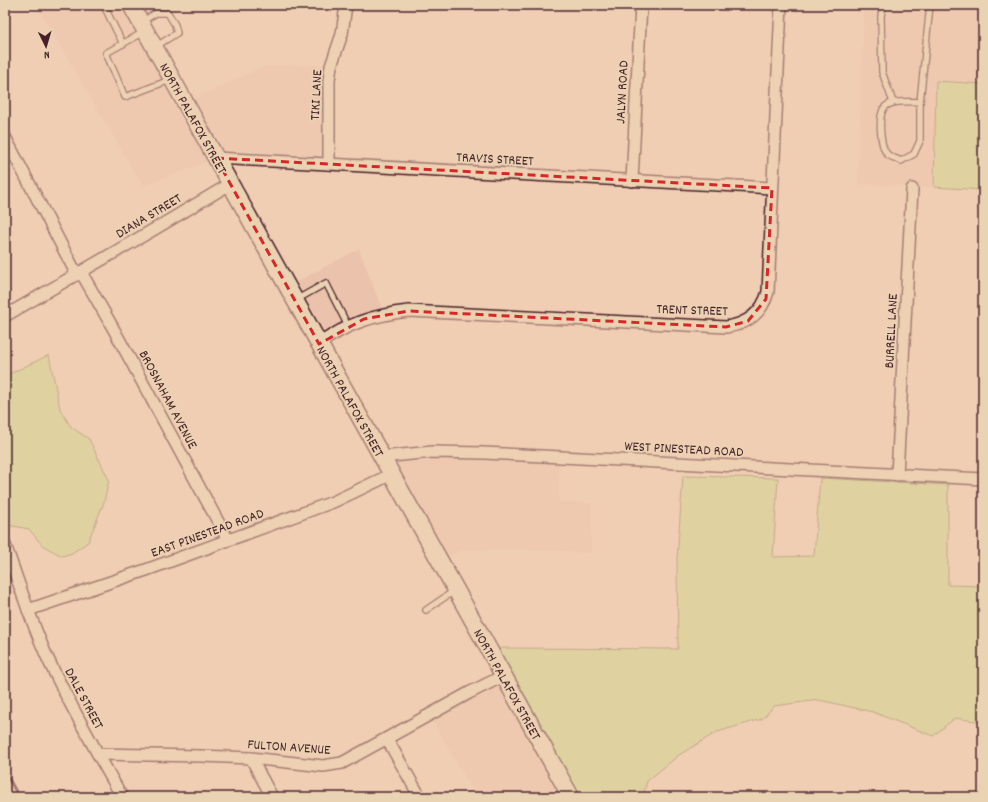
<svg xmlns="http://www.w3.org/2000/svg" width="988" height="802" viewBox="0 0 988 802" font-family="Dekko,sans-serif">
<style>
.built{fill:#ebc2ac}
.green{fill:#cad68a;stroke:#8a7a5a}
.lines{fill:none;stroke-linecap:round;stroke-linejoin:round}
.service-casing{stroke:#4a1f2b;stroke-width:8}
.minor-casing{stroke:#4a1f2b;stroke-width:14}
.secondary-casing{stroke:#4a1f2b;stroke-width:19}
.service{stroke:#ead3b2;stroke-width:5.5}
.minor{stroke:#ead3b2;stroke-width:11}
.secondary{stroke:#ead3b2;stroke-width:16}
.rail{stroke:#4a1f2b;stroke-width:3}
.marked{fill:none;stroke:#d62828;stroke-width:3;stroke-dasharray:8 5;stroke-linejoin:round}
.labels{text-anchor:middle;stroke-width:3.5;stroke-linejoin:round;paint-order:stroke}
.street-label{font-size:14px;fill:#4a1f2b;stroke:#ead3b2}
</style>
<rect width="100%" height="100%" fill="#f0ceb3"/>
<filter id="ink" filterUnits="userSpaceOnUse"><feTurbulence type="fractalNoise" baseFrequency=".025" numOctaves="2"/><feDisplacementMap in="SourceGraphic" scale="8" xChannelSelector="R" yChannelSelector="G"/><feConvolveMatrix kernelMatrix="1 2 1 2 8 2 1 2 1" color-interpolation-filters="sRGB"/></filter>
<g filter="url(#ink)">
<g class="built">
<polygon points="36,5 126,5 211,160 143,186"/>
<polygon points="137,5 144,5 193,99 265,66 326,65 324,158 219,153"/>
<polygon points="864,5 983,5 983,84 936,81 934,187 917,187 917,184 908,183 907,186 858,184"/>
<polygon points="359,249 382,309 350,319 338,325 320,336 292,284"/>
<polygon points="433,458 484,458 559,462 559,502 591,503 591,553 519,549 463,550 444,558 391,462"/>
<polygon points="502,683 566,797 477,797 432,720"/>
</g>
<g class="green">
<polygon points="936,81 983,84 983,190 934,187"/>
<polygon points="49,355 60,409 71,427 89,439 109,480 104,502 88,542 72,553 62,556 42,545 29,529 8,525 5,517 5,376"/>
<polygon points="683,476 778,478 773,557 814,556 820,478 948,485 948,585 983,586 983,722 955,718 933,736 873,712 819,700 774,706 762,719 717,732 679,755 647,781 643,797 577,797 496,651 503,648 678,649 677,559"/>
</g>
<g class="lines">
<defs>
<g id="service">
<polyline points="106,5 104,6 123,44"/>
<polyline points="883,5 881,16 882,72 893,102"/>
<polyline points="141,22 156,13 168,13 175,25 177,33 155,47"/>
<polyline points="144,32 106,53 125,97 170,80"/>
<path d="M920,102C909,102 895,100 886,106C877,113 880,146 887,154C890,157 897,159 901,161L914,154L920,141V102L930,5"/>
<polyline points="296,300 326,283 348,326"/>
<polyline points="426,610 454,591"/>
</g>
<g id="minor">
<polyline points="5,137 77,275"/>
<polyline points="216,158 772,188"/>
<polyline points="329,164 329,80 331,66 342,34 346,5"/>
<polyline points="632,181 641,5"/>
<polyline points="81,272 113,328 228,540"/>
<polyline points="5,316 158,227 230,184"/>
<path d="M319,344C348,323 374,315 409,311L726,327C748,324 762,313 768,292L781,5"/>
<polyline points="382,457 432,452 484,453 983,479"/>
<polyline points="897,475 912,189"/>
<path d="M5,545C19,583 31,622 48,659C70,706 97,752 122,797"/>
<polyline points="28,610 146,570 333,502 392,474"/>
<polyline points="387,739 420,797"/>
<polyline points="98,754 201,756 251,758 323,766 342,763 469,693 503,676"/>
<polyline points="251,758 272,797"/>
</g>
<polyline id="secondary" points="131,5 571,797"/>
</defs>
<use href="#service" class="service-casing"/>
<use href="#minor" class="minor-casing"/>
<use href="#secondary" class="secondary-casing"/>
<use href="#service" class="service"/>
<use href="#minor" class="minor"/>
<use href="#secondary" class="secondary"/>
<polyline class="rail" points="5,772 19,797"/>
</g>
</g>
<path d="M0 0H988V802H0ZM216,158L772,188L766,299L748,321L726,327L409,311L364,319L319,344Z" fill="#f0ceb3" fill-opacity=".55" fill-rule="evenodd"/>
<path class="marked" d="M216,158L772,188L766,299L748,321L726,327L409,311L364,319L319,344Z"/>
<g class="labels">
<g class="street-label">
<text transform="translate(621 92) rotate(-87)" y="5">JALYN ROAD</text>
<text transform="translate(315 95) rotate(-87)" y="5">TIKI LANE</text>
<text transform="translate(194 118) rotate(61)" y="5">NORTH PALAFOX STREET</text>
<text transform="translate(495 158) rotate(3)" y="5">TRAVIS STREET</text>
<text transform="translate(148 215) rotate(-31)" y="5">DIANA STREET</text>
<text transform="translate(692 309) rotate(2)" y="5">TRENT STREET</text>
<text transform="translate(890 331) rotate(-87)" y="5">BURRELL LANE</text>
<text transform="translate(169 399) rotate(62)" y="5">BROSNAHAM AVENUE</text>
<text transform="translate(351 401) rotate(61)" y="5">NORTH PALAFOX STREET</text>
<text transform="translate(684 448) rotate(3)" y="5">WEST PINESTEAD ROAD</text>
<text transform="translate(207 532) rotate(-20)" y="5">EAST PINESTEAD ROAD</text>
<text transform="translate(508 684) rotate(61)" y="5">NORTH PALAFOX STREET</text>
<text transform="translate(85 698) rotate(62)" y="5">DALE STREET</text>
<text transform="translate(289 746) rotate(4)" y="5">FULTON AVENUE</text>
</g>
</g>
<rect width="988" height="802" fill="none" stroke="#ead3b2" stroke-width="20"/>
<rect x="10" y="10" width="968" height="782" fill="none" stroke="#4a1f2b" stroke-width="1.5" filter="url(#ink)"/>
<g transform="translate(46 46) rotate(175)" stroke="#ead3b2" stroke-width="3" paint-order="stroke">
<path d="M0-3L7 15L0 10L-7 15Z" fill="#4a1f2b"/>
<text y="-6" font-size="11" font-weight="bold" text-anchor="middle" fill="#4a1f2b">N</text>
</g>
</svg>
